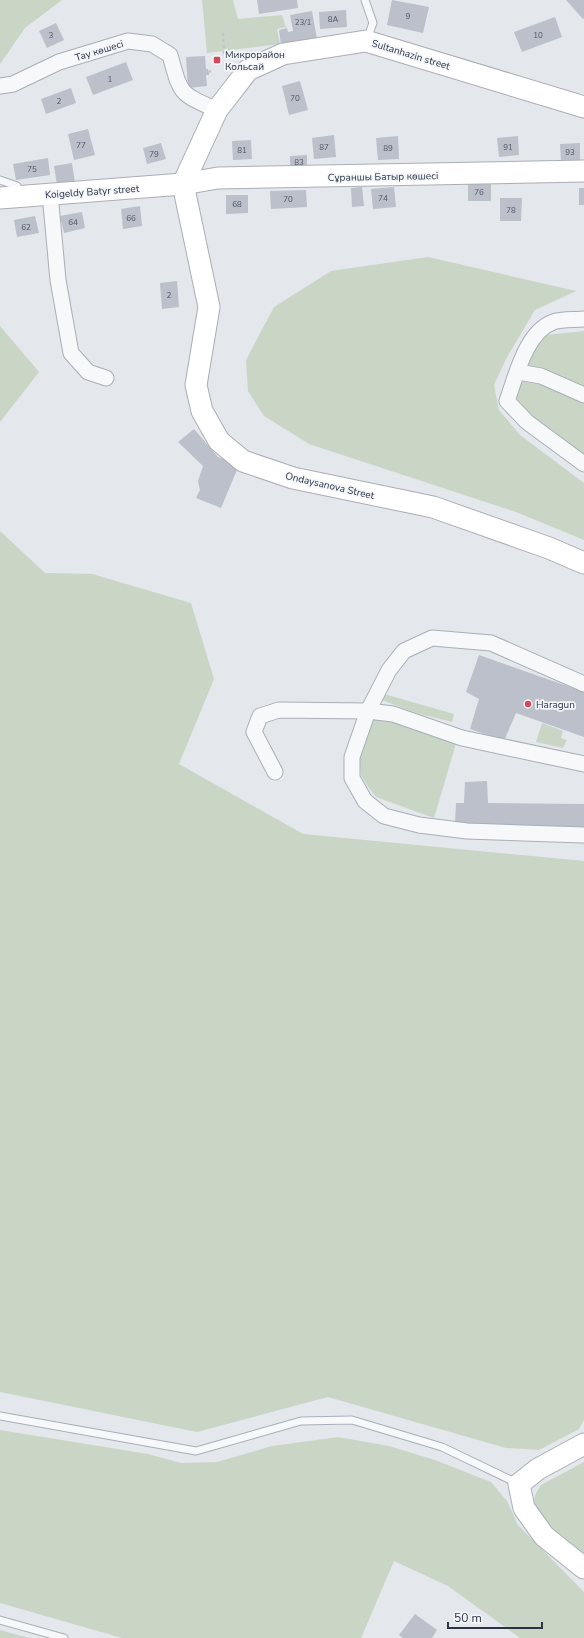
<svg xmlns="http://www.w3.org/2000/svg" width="584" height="1638" viewBox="0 0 584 1638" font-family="'Nunito Sans',sans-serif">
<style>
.green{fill:#c9d6c5}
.building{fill:#bbc0ca}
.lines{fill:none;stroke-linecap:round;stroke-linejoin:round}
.lane-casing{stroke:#a9aeb7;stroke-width:9}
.street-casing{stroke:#a9aeb7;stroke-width:17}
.secondary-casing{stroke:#a9aeb7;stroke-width:23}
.path{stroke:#c2c5cb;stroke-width:2.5;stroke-dasharray:3 3;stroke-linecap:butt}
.lane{stroke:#f7f8fa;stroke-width:7}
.street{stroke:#f7f8fa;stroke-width:15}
.secondary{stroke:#fff;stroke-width:21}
.poi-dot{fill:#d1495b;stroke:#f4f6f9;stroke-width:1.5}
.labels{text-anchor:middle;stroke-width:3.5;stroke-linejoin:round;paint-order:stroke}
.number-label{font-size:8px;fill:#4f5766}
.street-label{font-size:10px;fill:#2b3445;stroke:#f4f6f9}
.poi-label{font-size:10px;fill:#2b3445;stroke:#f4f6f9;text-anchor:start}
</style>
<rect width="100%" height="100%" fill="#e4e7ec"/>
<g class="green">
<polygon points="0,0 62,0 25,28 0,64"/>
<polygon points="202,0 233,0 238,19 282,15 286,27 277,29 280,44 207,53"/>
<polygon points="428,257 576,291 535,310 506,359 494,385 499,410 520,435 584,483 584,540 516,512 309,444 264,416 248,391 246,360 274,307 331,271"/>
<polygon points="0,326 39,372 0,422"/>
<polygon points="584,331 584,455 543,430 515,399 531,352 546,335"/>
<polygon points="0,531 45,573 92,574 191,603 214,679 179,764 303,834 584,861 584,1420 579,1429 539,1450 506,1448 328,1397 197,1432 0,1392"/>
<polygon points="384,694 454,714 452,722 416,713 382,700"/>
<polygon points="373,715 457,740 434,818 376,797 367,785 361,775 359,752"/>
<polygon points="542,723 563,731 561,738 567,740 563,748 536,742"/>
<polygon points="0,1430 148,1454 181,1463 217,1462 272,1446 338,1437 389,1446 435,1460 491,1482 507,1501 518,1525 584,1592 584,1638 520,1638 448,1586 394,1561 361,1638 122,1638 0,1603"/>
<polygon points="584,1462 584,1557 554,1534 533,1503 536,1493 541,1485"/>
<polygon points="0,1630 29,1638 0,1638"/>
</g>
<g class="building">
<polygon points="257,0 297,0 298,8 259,14"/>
<polygon points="392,0 429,7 423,33 387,25"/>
<polygon points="566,0 584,0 584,18 583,19"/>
<polygon points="346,10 347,27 320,29 319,12"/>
<polygon points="312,11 317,39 281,45 279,30 287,28 288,32 293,31 290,15"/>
<polygon points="555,17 562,37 522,52 514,32"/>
<polygon points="56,23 64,40 47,48 39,31"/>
<polygon points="205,56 206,69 208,69 209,72 209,75 206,75 207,86 188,88 186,57"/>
<polygon points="126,62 133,80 93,95 86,77"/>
<polygon points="300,81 308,110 289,115 282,86"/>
<polygon points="71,88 76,103 46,114 41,99"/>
<polygon points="88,129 95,155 74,160 68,134"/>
<polygon points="334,135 336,157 314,159 312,138"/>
<polygon points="398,136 399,159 378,160 376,138"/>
<polygon points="518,136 519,155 499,157 497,138"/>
<polygon points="251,140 252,159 233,160 232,141"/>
<polygon points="161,143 166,159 147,164 143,148"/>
<polygon points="580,143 580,161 561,162 560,144"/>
<polygon points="307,155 307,168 290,169 290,156"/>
<polygon points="48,158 50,175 16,180 13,164"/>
<polygon points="72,163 75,183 57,185 54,166"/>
<rect x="468" y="182" width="23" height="19"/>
<polygon points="362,187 364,206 352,207 351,188"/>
<polygon points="394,187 396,207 373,209 371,189"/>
<rect x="579" y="188" width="5" height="17"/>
<polygon points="306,190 307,207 271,209 270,191"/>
<polygon points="226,195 248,195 248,213 226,214"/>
<polygon points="500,198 522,198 521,221 500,221"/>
<polygon points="140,206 142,226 123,229 121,209"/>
<polygon points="82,212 85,228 64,233 60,216"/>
<polygon points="35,216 39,233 17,237 14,220"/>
<polygon points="177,281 179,307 162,309 160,283"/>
<polygon points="194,429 218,457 239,465 221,508 196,498 200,490 198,481 203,466 178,442"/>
<polygon points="479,655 584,692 584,737 516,713 504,741 470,729 479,699 466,692"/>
<polygon points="487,781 488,803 584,804 584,827 455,823 456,803 464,803 465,782"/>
<polygon points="415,1614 437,1630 432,1638 403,1638 399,1635"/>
</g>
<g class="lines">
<defs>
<g id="lane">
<polyline points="365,0 373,23 367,39"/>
<polyline points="0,180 17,186 21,195"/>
<polyline points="0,1416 196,1451 301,1421 352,1420 442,1447 517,1483"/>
<polyline points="0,1620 64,1638"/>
</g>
<g id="street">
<path d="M0,86L13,84L59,62L128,41L152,44L170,55C181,95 179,93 217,110"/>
<polyline points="50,194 58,280 71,353 88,372 106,378"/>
<path d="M584,319C574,320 562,319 553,322C526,332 516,376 507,401L527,422L584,464"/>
<polyline points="518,372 541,376 584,395"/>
<polyline points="584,684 491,643 432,638 404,651 389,670 368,711 352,757 352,778 365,801 384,816 419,825 467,831 584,835"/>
<polyline points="275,772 254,732 260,716 279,710 368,711 393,714 462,738 584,764"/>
</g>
<g id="secondary">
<polyline points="183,184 209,307 196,385 202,411 219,441 243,461 293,478 433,507 549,548 584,563"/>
<polyline points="183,184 217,110 248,70 283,54 366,41 584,107"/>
<polyline points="0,198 183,184 218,178 584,171"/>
<polyline points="584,1444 538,1469 519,1484 524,1508 544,1536 584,1568"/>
</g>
</defs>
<use href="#lane" class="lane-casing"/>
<use href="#street" class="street-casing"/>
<use href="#secondary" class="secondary-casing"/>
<g class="path">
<polyline points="223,33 224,54"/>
<polyline points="209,72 211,71"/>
</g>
<use href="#lane" class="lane"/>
<use href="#street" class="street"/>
<use href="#secondary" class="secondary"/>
</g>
<g class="poi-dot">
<rect x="213" y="56" width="8" height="8" rx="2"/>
<circle cx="528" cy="704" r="4"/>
</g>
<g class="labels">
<g class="number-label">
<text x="408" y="19">9</text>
<text x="333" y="22">8А</text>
<text x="303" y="25">23/1</text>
<text x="51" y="38">3</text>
<text x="538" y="38">10</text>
<text x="110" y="82">1</text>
<text x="295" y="101">70</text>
<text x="59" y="104">2</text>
<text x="81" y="148">77</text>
<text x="324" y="150">87</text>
<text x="508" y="150">91</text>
<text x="388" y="151">89</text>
<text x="242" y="153">81</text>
<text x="570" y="155">93</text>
<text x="154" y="157">79</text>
<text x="299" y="165">83</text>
<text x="32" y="172">75</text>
<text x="479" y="195">76</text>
<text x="383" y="201">74</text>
<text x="288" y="202">70</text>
<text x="237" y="207">68</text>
<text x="511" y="213">78</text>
<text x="131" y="221">66</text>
<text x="73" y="225">64</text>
<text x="26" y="230">62</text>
<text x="169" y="298">2</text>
</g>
<g class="street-label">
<text transform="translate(99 50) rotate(-17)" y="4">Тау көшесі</text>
<text transform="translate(411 54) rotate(17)" y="4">Sultanhazin street</text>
<text transform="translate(383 176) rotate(-1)" y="4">Сұраншы Батыр көшесі</text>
<text transform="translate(92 191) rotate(-4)" y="4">Koigeldy Batyr street</text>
<text transform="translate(330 485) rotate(13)" y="4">Ondaysanova Street</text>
</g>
<g class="poi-label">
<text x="225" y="58">Микрорайон<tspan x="225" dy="12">Кольсай</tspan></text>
<text x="536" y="708">Haragun</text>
</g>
</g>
<path d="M448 1622v6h94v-6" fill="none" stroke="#2b3445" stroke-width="2"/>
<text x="454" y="1622" font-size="12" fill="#2b3445" stroke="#f4f6f9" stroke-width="3" paint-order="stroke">50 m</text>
</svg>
